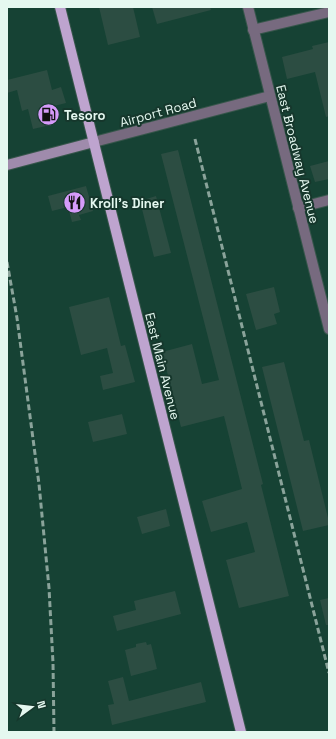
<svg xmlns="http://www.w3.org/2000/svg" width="336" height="739" viewBox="0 0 336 739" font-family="'Space Grotesk',sans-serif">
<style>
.built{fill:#164234}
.building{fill:#2c4d42}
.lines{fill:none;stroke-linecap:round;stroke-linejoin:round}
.minor-casing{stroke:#37564b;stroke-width:12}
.tertiary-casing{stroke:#37564b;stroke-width:12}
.secondary-casing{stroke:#37564b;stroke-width:12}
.primary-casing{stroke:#37564b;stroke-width:12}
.minor{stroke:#776a7f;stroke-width:10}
.tertiary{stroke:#776a7f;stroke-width:10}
.secondary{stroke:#9f8bac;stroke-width:10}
.primary{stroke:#bea4cf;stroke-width:10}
.rail{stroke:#8aa39a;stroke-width:3;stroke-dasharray:6 3;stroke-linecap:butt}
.labels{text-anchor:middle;stroke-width:4;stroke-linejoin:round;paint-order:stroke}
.street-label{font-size:13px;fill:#e5f8f0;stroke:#16372c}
.poi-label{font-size:13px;font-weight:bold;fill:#e5f8f0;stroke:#16372c;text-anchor:start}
</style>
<rect width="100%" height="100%" fill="#16372c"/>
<rect class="built" x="7" y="7" width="322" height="725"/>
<g class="building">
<polygon points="99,7 133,7 140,37 108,45"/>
<polygon points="152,7 210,7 211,10 157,24"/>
<polygon points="329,42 329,116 326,117 315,72 287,79 282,57 313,49 312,46"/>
<polygon points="47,70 52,90 61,87 66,103 42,109 46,126 33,129 28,109 22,111 17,90 7,93 7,80"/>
<polygon points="178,150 263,484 261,485 289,596 239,608 226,560 255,552 247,522 211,532 202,501 242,489 224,416 181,427 162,352 192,344 202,384 219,380 161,154"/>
<polygon points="329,161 329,179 315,182 310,166"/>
<polygon points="86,186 93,211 79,215 81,220 72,222 68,207 52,211 48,196"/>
<polygon points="156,196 171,253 154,257 140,201"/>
<polygon points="274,287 280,312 274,314 277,324 256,330 246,294"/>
<polygon points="109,297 121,346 125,345 135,382 103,390 100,376 113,373 107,348 81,355 69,307"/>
<polygon points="284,362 304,441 309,440 329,522 329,525 303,531 262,367"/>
<polygon points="122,414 127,434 93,442 88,422"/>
<polygon points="166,509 170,526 142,534 137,517"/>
<polygon points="175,591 181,614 117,631 113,616 136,610 134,601"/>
<polygon points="329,598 329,625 326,625 320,600"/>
<polygon points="146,642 147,645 151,644 157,669 131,676 125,650 136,647 136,644"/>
<polygon points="123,677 129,701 201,682 206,702 112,725 108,705 114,704 108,681"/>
</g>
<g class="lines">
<defs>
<g id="minor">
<polyline points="253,30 329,12"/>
<polyline points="298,208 329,200"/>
</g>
<g id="tertiary">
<polyline points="248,7 329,329"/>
<polyline points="94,142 270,96"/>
</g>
<polyline id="secondary" points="7,165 94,142"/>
<polyline id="primary" points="60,7 241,732"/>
</defs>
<use href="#minor" class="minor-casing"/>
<use href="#tertiary" class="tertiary-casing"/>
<use href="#secondary" class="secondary-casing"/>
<use href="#primary" class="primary-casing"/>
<use href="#minor" class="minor"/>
<use href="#tertiary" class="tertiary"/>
<use href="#secondary" class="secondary"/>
<use href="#primary" class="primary"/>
<g class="rail">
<polyline points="195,139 329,673"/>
<polyline points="7,262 17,318 39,484 49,588 53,663 54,732"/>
</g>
</g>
<defs>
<symbol id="fuel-disc" viewBox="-11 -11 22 22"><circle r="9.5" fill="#d69bfa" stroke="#16372c"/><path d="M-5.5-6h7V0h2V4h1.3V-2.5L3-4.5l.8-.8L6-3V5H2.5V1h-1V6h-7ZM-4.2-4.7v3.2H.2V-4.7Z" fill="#111"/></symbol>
<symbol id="restaurant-disc" viewBox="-11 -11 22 22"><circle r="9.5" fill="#d69bfa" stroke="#16372c"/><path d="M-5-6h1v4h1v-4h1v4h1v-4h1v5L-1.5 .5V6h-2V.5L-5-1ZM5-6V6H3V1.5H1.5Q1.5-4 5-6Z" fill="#111"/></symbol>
</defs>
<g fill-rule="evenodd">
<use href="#fuel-disc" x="36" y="102" width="25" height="25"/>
<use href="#restaurant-disc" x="62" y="190" width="25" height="25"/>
</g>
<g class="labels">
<g class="street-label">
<text transform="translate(158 112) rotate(-15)" y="5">Airport Road</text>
<text transform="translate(298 154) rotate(76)" y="5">East Broadway Avenue</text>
<text transform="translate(163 366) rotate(76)" y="5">East Main Avenue</text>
</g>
<g class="poi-label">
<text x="64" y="120">Tesoro</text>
<text x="90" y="208">Kroll's Diner</text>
</g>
</g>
<rect width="336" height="739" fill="none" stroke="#e5f8f0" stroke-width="16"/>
<g transform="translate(32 707) rotate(75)" stroke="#16372c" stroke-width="3" paint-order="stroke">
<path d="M0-3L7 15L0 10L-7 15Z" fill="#e5f8f0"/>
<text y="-6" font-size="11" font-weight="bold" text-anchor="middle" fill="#e5f8f0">N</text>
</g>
</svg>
